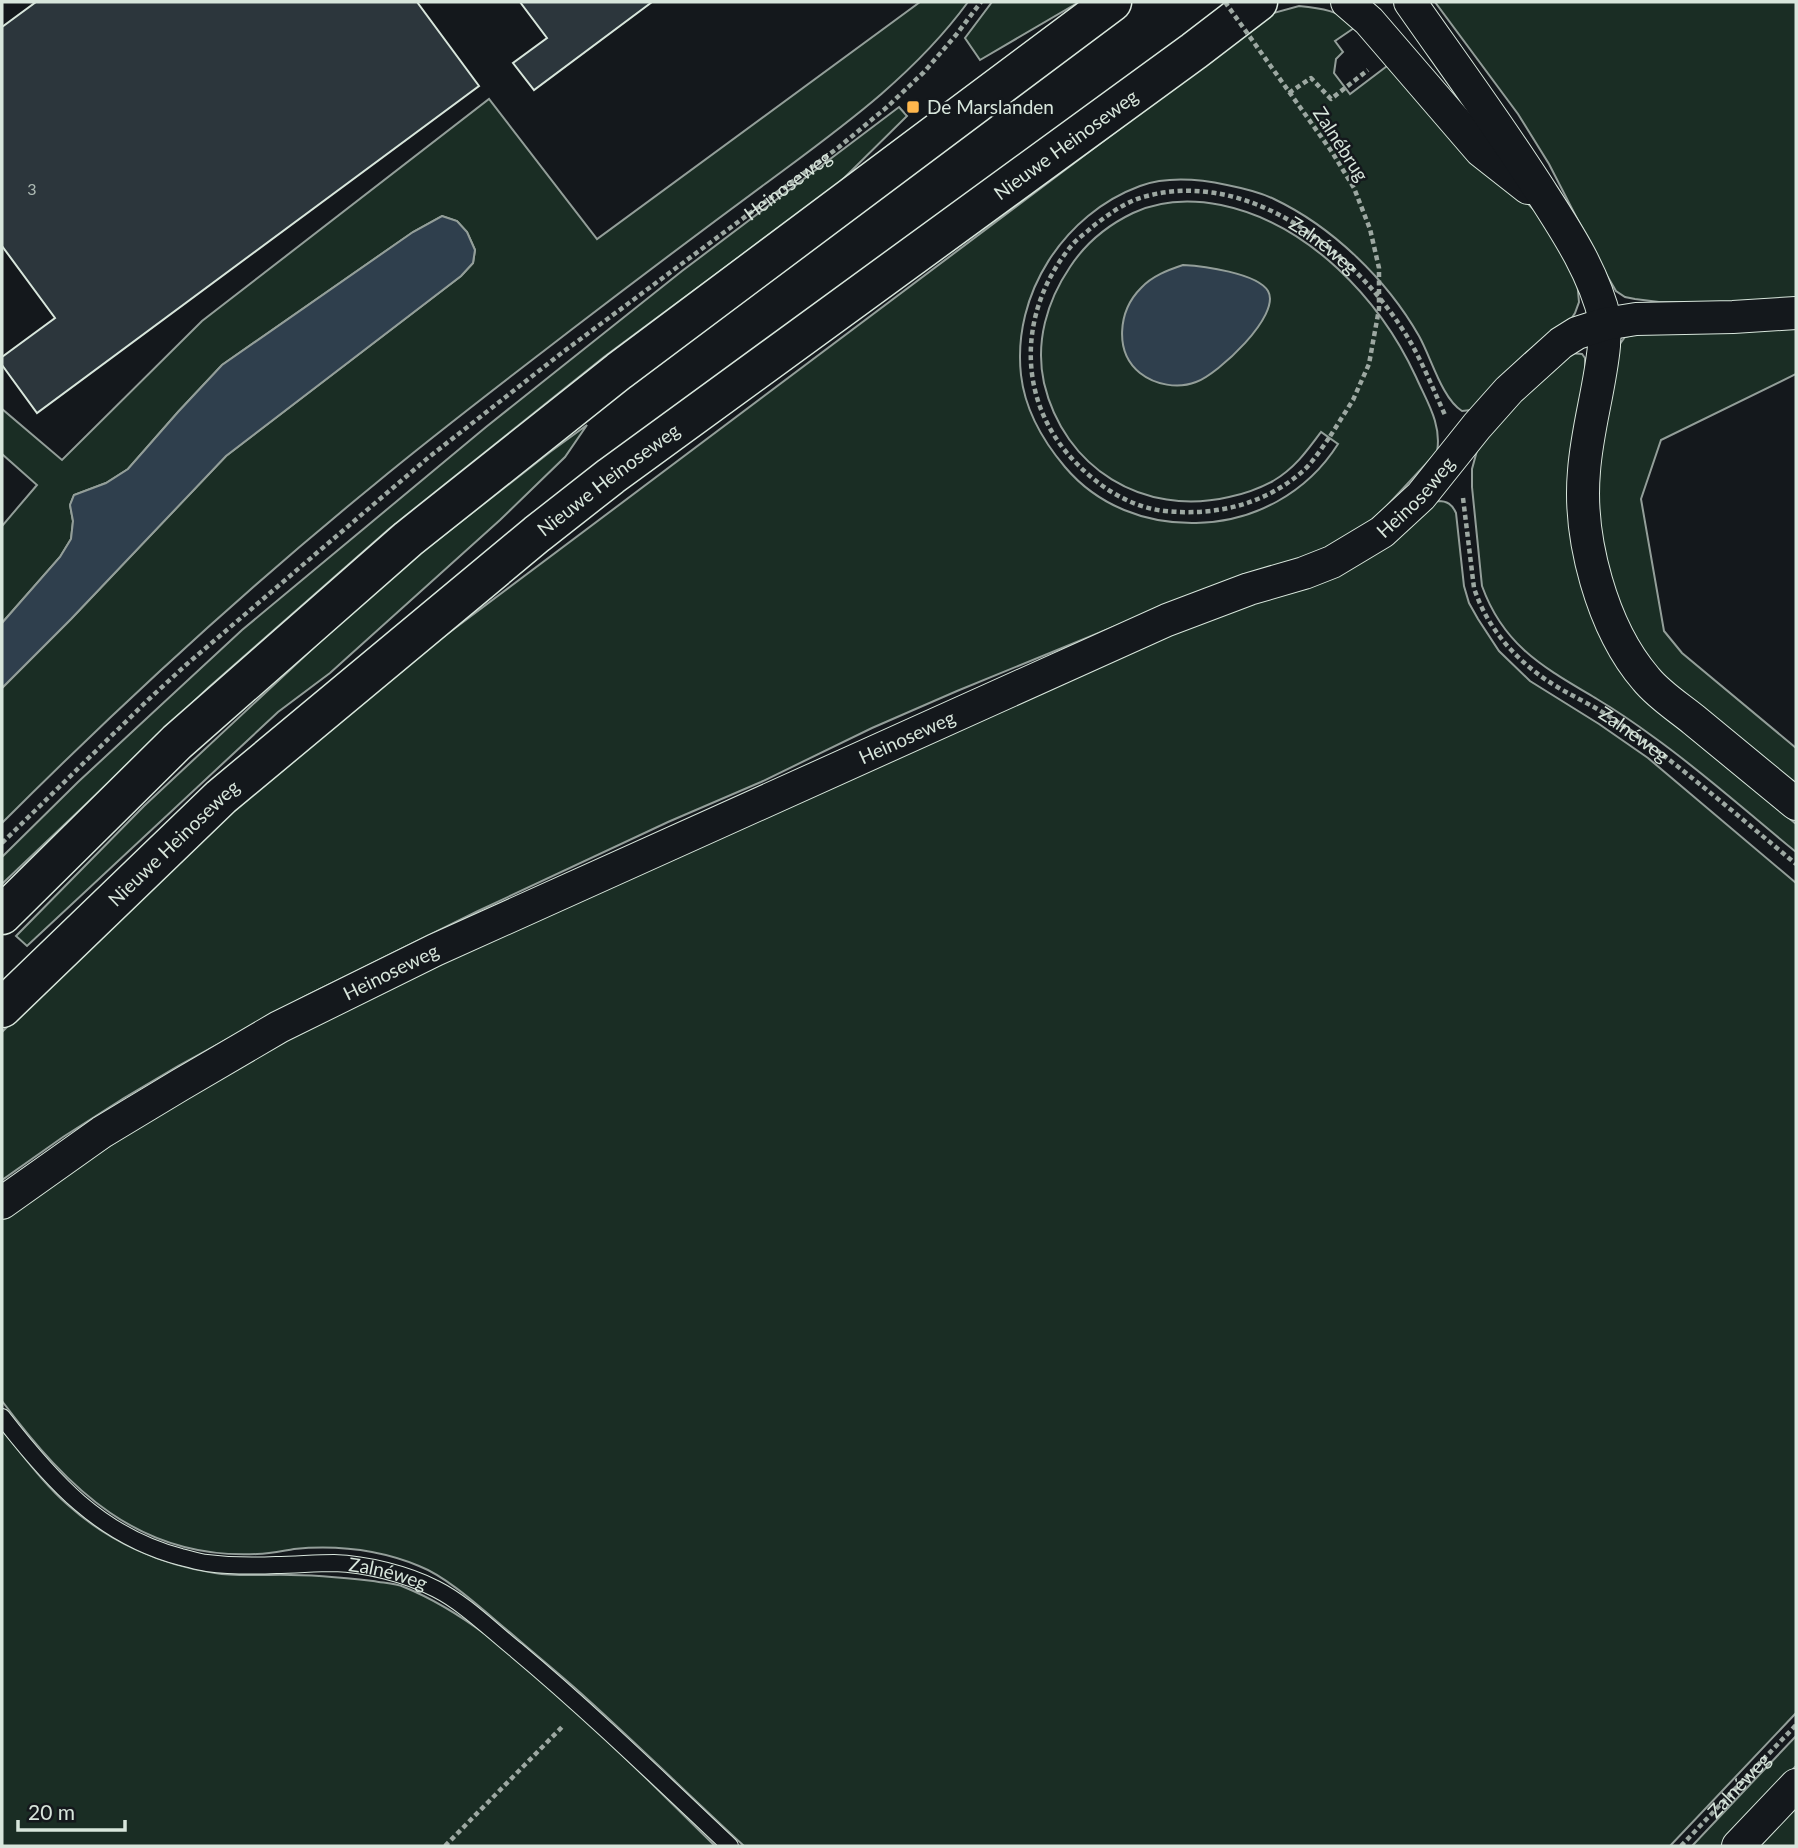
<svg xmlns="http://www.w3.org/2000/svg" width="1798" height="1848" viewBox="0 0 1798 1848" font-family="Lato,sans-serif">
<style>
.green{fill:#1a2d24;stroke:#939e99;stroke-width:2}
.water{fill:#2f3f4d;stroke:#939e99;stroke-width:2}
.building{fill:#2c363c;stroke:#d8e6dc;stroke-width:2}
.lines{fill:none;stroke-linecap:round;stroke-linejoin:round}
.lane-casing{stroke:#d8e6dc;stroke-width:18}
.street-casing{stroke:#d8e6dc;stroke-width:34}
.highway-casing{stroke:#d8e6dc;stroke-width:41}
.path{stroke:#9da8a2;stroke-width:4.5;stroke-dasharray:5 3.5;stroke-linecap:butt}
.lane{stroke:#14181c;stroke-width:16}
.street{stroke:#14181c;stroke-width:32}
.highway{stroke:#14181c;stroke-width:38}
.path-bridge{stroke:#9da8a2;stroke-width:4.5;stroke-dasharray:5 3.5;stroke-linecap:butt}
.poi-dot{fill:#ffb74d;stroke:#14181c;stroke-width:2.5}
.labels{text-anchor:middle;stroke-width:5;stroke-linejoin:round;paint-order:stroke}
.number-label{font-size:16px;fill:#adbab4}
.poi-label{font-size:19px;fill:#d8e6dc;stroke:#14181c;text-anchor:start}
.street-label{font-size:19px;fill:#d8e6dc;stroke:#14181c}
</style>
<rect width="100%" height="100%" fill="#14181c"/>
<g class="green">
<path d="M920,2H968C913,77 839,129 765,184C700,232 635,281 571,330C505,381 439,431 375,484C245,590 121,704 2,823V688L71,619L226,456L461,276L473,263L475,250L467,232L457,221L442,216L413,232L222,365L178,412L128,469L106,483L74,495L70,505L73,521L71,539L60,557L2,623V526L37,485L2,454V409L62,460L202,321L489,99L597,239Z"/>
<polygon points="992,2 1079,2 980,60 965,38"/>
<polygon points="1435,2 1796,2 1796,298 1768,302 1659,302 1635,299 1625,297 1616,291 1602,267 1549,164 1518,114"/>
<path d="M1299,6C1320,8 1341,11 1357,26L1335,41L1343,52L1336,59L1334,73L1350,94L1391,63L1539,215L1577,280L1579,302L1575,313L1568,324L1527,352L1506,372L1471,410L1462,411C1442,399 1431,357 1419,336C1387,280 1333,227 1274,199C1260,192 1242,188 1227,185C1199,179 1168,176 1140,186C1064,214 1012,294 1021,375C1025,410 1043,441 1065,467C1098,506 1146,524 1196,523C1254,522 1307,493 1338,444L1321,432C1307,451 1294,469 1273,481C1260,488 1243,494 1229,497C1143,517 1064,468 1044,383C1035,342 1047,301 1070,267C1085,244 1108,225 1133,213C1161,200 1190,199 1221,205C1308,223 1380,299 1416,377C1427,402 1442,424 1437,452L1384,509L1359,531L1310,557L1179,600L957,691L872,728L761,782L668,822L478,911L306,996L178,1066L124,1098L63,1137L2,1180V1032L85,949L255,791L394,674L1194,73L1252,19Z"/>
<polygon points="899,107 907,116 839,183 604,357 389,529 208,688 2,884 2,857 78,782 242,630 486,427 682,271"/>
<polygon points="1796,326 1796,374 1661,440 1641,499 1664,631 1682,653 1796,748 1796,785 1654,669 1616,602 1599,533 1597,474 1617,348 1625,337 1637,334"/>
<path d="M1570,353L1582,354L1585,358V376L1574,441L1644,699L1796,824V852C1749,814 1704,773 1655,738C1636,724 1617,711 1597,699C1545,668 1504,647 1482,586L1472,487V469L1478,447L1519,400Z"/>
<polygon points="587,425 565,457 500,520 330,673 278,712 27,946 16,936 144,806 338,625 412,560 550,452"/>
<path d="M1438,501C1447,501 1452,504 1456,513L1464,586L1469,603L1478,619L1499,651L1530,681L1599,724L1648,758L1796,883V1713L1670,1846H744C691,1797 639,1746 585,1697C562,1676 537,1656 513,1635C487,1614 450,1578 419,1566C380,1550 336,1545 294,1549C282,1551 270,1554 257,1554C139,1560 68,1489 2,1401V1217L69,1172L230,1069L437,963Z"/>
<path d="M2,1430C23,1455 43,1483 68,1505C109,1542 161,1565 215,1573C232,1576 250,1575 268,1575C303,1574 338,1577 373,1581C383,1583 395,1583 404,1587C463,1611 512,1654 559,1696C613,1744 664,1796 715,1846H2Z"/>
<polygon points="1796,1736 1796,1766 1721,1846 1692,1846"/>
<polygon points="1796,1800 1796,1846 1753,1846"/>
</g>
<g class="water">
<polygon points="442,216 457,221 467,232 475,250 473,263 461,276 226,456 71,619 2,688 2,623 60,557 71,539 73,521 70,505 74,495 106,483 128,469 178,412 222,365 413,232"/>
<path d="M1183,265C1203,266 1257,273 1268,291C1282,315 1217,375 1196,382C1178,389 1155,385 1140,373C1114,352 1118,311 1141,288C1152,276 1168,270 1183,265Z"/>
</g>
<g class="building">
<polygon points="36,2 417,2 479,86 37,413 2,365 2,357 55,318 2,246 2,27"/>
<polygon points="520,2 652,2 534,90 513,63 547,38"/>
</g>
<g class="lines">
<defs>
<g id="lane">
<path id="s5" d="M2,1417C51,1480 100,1536 181,1557C190,1559 198,1562 207,1563C230,1566 253,1566 276,1565C295,1565 314,1563 334,1563C366,1564 407,1574 436,1589C464,1603 491,1630 516,1650C590,1712 660,1780 730,1846"/>
</g>
<g id="street">
<polyline points="1347,2 1369,21 1481,151 1528,188"/>
<path d="M1410,2C1452,62 1496,122 1536,184C1563,226 1594,271 1605,320C1606,328 1604,338 1604,346C1600,388 1587,429 1584,471C1578,538 1602,628 1646,679C1659,695 1678,707 1694,720C1728,748 1762,776 1796,804"/>
<path id="s6" d="M2,1203L102,1132L180,1085L279,1027L435,950L1167,620L1249,589L1304,573L1332,562L1382,532L1421,496L1477,426L1509,390L1561,343L1577,333L1605,324L1636,319L1733,317L1796,313"/>
<polyline points="1738,1846 1796,1785"/>
</g>
<g id="highway">
<polyline points="2,915 177,742 408,539 619,371 1112,2"/>
<path id="s7" d="M2,1008L221,797L537,534L611,476L1194,51L1258,2"/>
</g>
</defs>
<use href="#lane" class="lane-casing"/>
<use href="#street" class="street-casing"/>
<use href="#highway" class="highway-casing"/>
<g class="path">
<polyline points="1289,93 1311,78 1331,99 1368,70"/>
<path id="s1" d="M1329,438C1321,449 1313,462 1303,471C1264,505 1216,516 1165,511C1126,507 1092,482 1067,453C1015,391 1021,306 1072,245C1078,238 1086,233 1092,227C1109,214 1126,201 1147,196C1253,168 1361,257 1411,343C1424,366 1434,391 1445,415"/>
<path id="s2" d="M1463,498L1474,588C1488,631 1520,665 1559,688C1576,698 1594,706 1610,717C1624,726 1637,736 1650,745C1700,783 1748,824 1796,864"/>
<path id="s3" d="M2,843L149,699L187,664L429,457L563,352L839,147L887,107L924,72L956,35L981,2"/>
<polyline points="445,1846 564,1725"/>
<path id="s4" d="M1681,1846L1796,1725"/>
</g>
<use href="#lane" class="lane"/>
<use href="#street" class="street"/>
<use href="#highway" class="highway"/>
<polyline class="path-bridge" points="1225,2 1332,152 1354,188 1370,229 1379,268 1379,309 1369,364 1353,400 1329,438"/>
</g>
<rect class="poi-dot" x="906" y="100" width="14" height="14" rx="3.5"/>
<g class="labels">
<g class="number-label">
<text x="32" y="195">3</text>
</g>
<g class="poi-label">
<text x="927" y="114">De Marslanden</text>
</g>
<g class="street-label">
<text dy="7" stroke="none"><textPath href="#s7" startOffset="1372">Nieuwe Heinoseweg</textPath></text>
<text transform="translate(1341 144) rotate(57)" y="7">Zalnébrug</text>
<text dy="7" stroke="none"><textPath href="#s3" startOffset="1026">Heinoseweg</textPath></text>
<text dy="7" stroke="none"><textPath href="#s1" startOffset="814">Zalnéweg</textPath></text>
<text dy="7" stroke="none"><textPath href="#s7" startOffset="805">Nieuwe Heinoseweg</textPath></text>
<text dy="7" stroke="none"><textPath href="#s6" startOffset="1587">Heinoseweg</textPath></text>
<text dy="7" stroke="none"><textPath href="#s2" startOffset="313">Zalnéweg</textPath></text>
<text dy="7" stroke="none"><textPath href="#s6" startOffset="1020">Heinoseweg</textPath></text>
<text dy="7" stroke="none"><textPath href="#s7" startOffset="238">Nieuwe Heinoseweg</textPath></text>
<text dy="7" stroke="none"><textPath href="#s6" startOffset="453">Heinoseweg</textPath></text>
<text dy="7" stroke="none"><textPath href="#s5" startOffset="441">Zalnéweg</textPath></text>
<text dy="7" stroke="none"><textPath href="#s4" startOffset="84">Zalnéweg</textPath></text>
</g>
</g>
<rect width="1798" height="1848" fill="none" stroke="#d8e6dc" stroke-width="7"/>
<path d="M18 1820v10h107v-10" fill="none" stroke="#d8e6dc" stroke-width="3.5"/>
<text x="28" y="1820" font-size="21" fill="#d8e6dc" stroke="#14181c" stroke-width="5" paint-order="stroke">20 m</text>
</svg>
